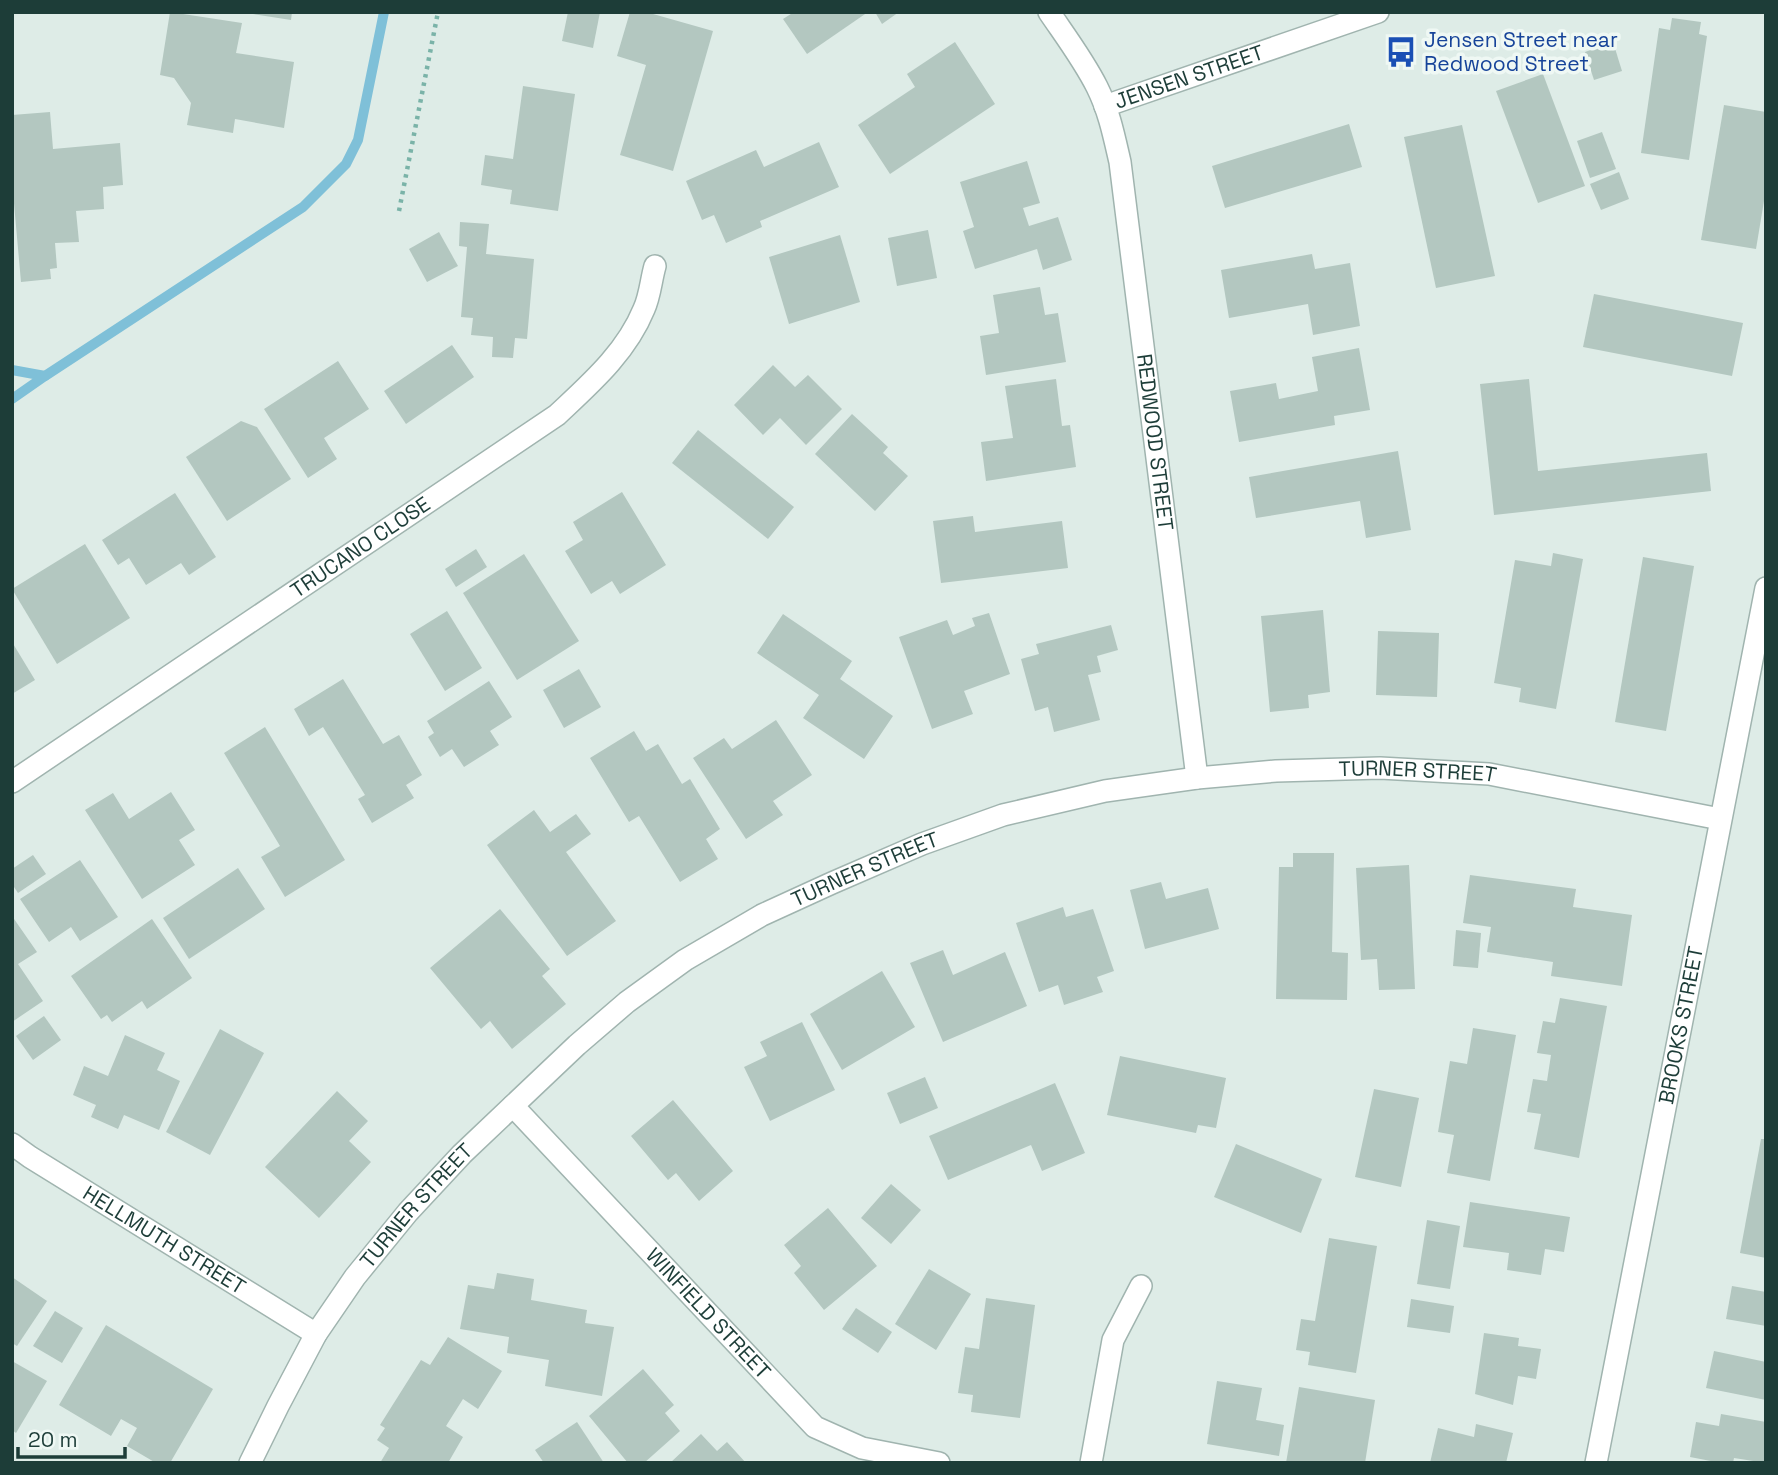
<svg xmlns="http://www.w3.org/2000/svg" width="1778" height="1475" viewBox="0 0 1778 1475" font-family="'Space Grotesk',sans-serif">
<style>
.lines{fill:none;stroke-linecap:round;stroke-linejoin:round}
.stream{stroke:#7fc0d8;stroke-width:10}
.building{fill:#b3c7c0}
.minor-casing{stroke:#a0b4af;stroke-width:24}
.path{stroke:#7ab3a8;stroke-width:4.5;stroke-dasharray:3.5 5;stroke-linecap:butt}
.minor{stroke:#fff;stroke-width:21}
.labels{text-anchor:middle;stroke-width:7;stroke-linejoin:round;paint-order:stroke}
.transit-label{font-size:21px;fill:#164399;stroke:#eff8f4;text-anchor:start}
.street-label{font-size:21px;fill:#1d3d38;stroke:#eff8f4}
</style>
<rect width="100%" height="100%" fill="#deece7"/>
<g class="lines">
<g class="stream">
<polyline points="12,370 45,376"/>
<polyline points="12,399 45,376 303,207 346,164 358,140 384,12"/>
</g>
</g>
<g class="building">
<polygon points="170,12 242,23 236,53 294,62 284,128 235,119 233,133 187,125 191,103 174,78 160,75"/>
<polygon points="253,12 292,12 291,20 253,14"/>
<polygon points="568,12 600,12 593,48 562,41"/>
<polygon points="630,12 646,12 713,31 673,171 620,155 646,65 617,56"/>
<polygon points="794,12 868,12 807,54 783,19"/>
<polygon points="875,12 899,12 882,24"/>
<polygon points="1672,18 1701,22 1699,34 1707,36 1689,160 1641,153 1659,28 1670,30"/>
<polygon points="955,42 995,104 890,174 858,125 915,87 907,74"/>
<polygon points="1613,42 1622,71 1594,80 1585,52"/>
<polygon points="1543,74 1585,186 1538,203 1496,91"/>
<polygon points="523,86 575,94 558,211 510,204 512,190 481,185 485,155 513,159"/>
<polygon points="1724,105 1766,112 1766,189 1756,249 1701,240"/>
<polygon points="50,112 53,149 120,143 123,185 103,187 104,209 76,211 79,242 55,243 57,268 50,269 51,279 21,282 12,181 12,115"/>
<polygon points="1349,124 1362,167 1225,208 1212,166"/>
<polygon points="1462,125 1495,276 1436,288 1404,137"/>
<polygon points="1602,132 1616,169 1590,178 1577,141"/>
<polygon points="819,142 839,187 760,221 762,227 726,243 714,215 702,220 686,181 756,150 764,167"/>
<polygon points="1027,161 1040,203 1023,208 1029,226 1058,217 1072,260 1043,270 1037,249 975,269 963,231 974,227 960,182"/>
<polygon points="1619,172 1629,199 1601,210 1590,184"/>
<polygon points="460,222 489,224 486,254 534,259 527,339 515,338 513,358 492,357 493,337 471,335 473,318 461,317 467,247 459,246"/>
<polygon points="928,230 937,278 897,286 888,238"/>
<polygon points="439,232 458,266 427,282 409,249"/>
<polygon points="840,235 860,302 789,324 769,257"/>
<polygon points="1312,254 1315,269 1350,263 1360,326 1313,335 1308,304 1229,318 1221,270"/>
<polygon points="1040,287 1045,315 1058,313 1066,362 986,375 980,336 999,333 993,295"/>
<polygon points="1594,294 1743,323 1732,376 1583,347"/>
<polygon points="452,345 474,377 406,424 384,391"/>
<polygon points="1359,348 1370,410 1334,416 1335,425 1239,442 1230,391 1276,383 1279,399 1318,391 1312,357"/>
<polygon points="338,361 369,409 324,438 337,459 308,478 264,409"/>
<polygon points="773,365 795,387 808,375 842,409 806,445 780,418 763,435 734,405"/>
<polygon points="1056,379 1062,426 1070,425 1076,467 986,481 981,442 1013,438 1005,386"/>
<polygon points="1529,379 1538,471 1707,453 1711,491 1494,515 1480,384"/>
<polygon points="852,414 888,447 883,453 908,476 875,511 815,454"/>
<polygon points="241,421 257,427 291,479 227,521 186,457"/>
<polygon points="698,430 794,507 768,539 672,463"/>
<polygon points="1398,451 1411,530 1366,538 1360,501 1256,518 1249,477"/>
<polygon points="622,492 666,565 620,594 612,581 591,594 565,551 583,540 573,522"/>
<polygon points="175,493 216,557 189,575 181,563 146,585 129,558 118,565 102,540"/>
<polygon points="973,516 975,532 1062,521 1068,568 941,583 933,521"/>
<polygon points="85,544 130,618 57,664 12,589"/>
<polygon points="476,549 487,567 456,587 445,569"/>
<polygon points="1553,553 1583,559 1556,709 1519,702 1521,688 1494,683 1515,560 1551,566"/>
<polygon points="524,554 579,641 517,680 463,593"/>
<polygon points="1643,557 1694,566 1666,731 1615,722"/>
<polygon points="1323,610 1330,692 1308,695 1309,708 1270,712 1261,616"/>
<polygon points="447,611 482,668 445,691 410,634"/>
<polygon points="989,613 1010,674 964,691 973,714 932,729 899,637 947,620 953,635 975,626 972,618"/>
<polygon points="783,614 852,661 840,679 893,716 864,759 803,718 819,695 757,653"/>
<polygon points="1111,625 1118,650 1097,656 1101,672 1088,675 1100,720 1054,732 1048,707 1035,711 1021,659 1039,654 1036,644"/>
<polygon points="1378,631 1439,633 1437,697 1376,695"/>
<polygon points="12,642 35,680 12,694"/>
<polygon points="579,669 601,707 564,728 543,690"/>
<polygon points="343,679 383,744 399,735 422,775 406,785 414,798 372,823 358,799 365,795 323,727 309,736 294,709"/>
<polygon points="489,681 512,717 490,731 499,745 464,767 452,749 440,757 428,737 434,733 427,721"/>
<polygon points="776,720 812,775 773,801 783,815 746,839 693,758 724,738 732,749"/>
<polygon points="265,727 345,860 285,897 261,857 280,846 224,753"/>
<polygon points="634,731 646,751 658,744 682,784 690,779 720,829 706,839 718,859 680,882 639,816 629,822 590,758"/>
<polygon points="171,792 195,830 179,840 195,865 142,899 85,810 113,793 129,819"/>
<polygon points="534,810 550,832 576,814 591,834 566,852 616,921 567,956 487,845"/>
<polygon points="1293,853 1334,853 1332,952 1348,953 1347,1000 1276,999 1279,867 1293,867"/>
<polygon points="33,855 46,874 18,893 12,884 12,869"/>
<polygon points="80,860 118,917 80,941 71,927 49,942 20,899"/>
<polygon points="1409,865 1415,989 1379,990 1377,959 1361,960 1356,868"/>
<polygon points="238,868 265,909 189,959 163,918"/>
<polygon points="1470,875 1576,889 1573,907 1632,915 1622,986 1551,976 1553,962 1487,952 1491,927 1463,923"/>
<polygon points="1161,882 1166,899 1208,888 1219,929 1145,949 1130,890"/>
<polygon points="1063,907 1066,917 1093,909 1114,971 1097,977 1103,992 1064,1005 1058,985 1039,992 1016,923"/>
<polygon points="500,909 550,969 542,976 566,1004 512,1049 490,1021 481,1029 430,968"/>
<polygon points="12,916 37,952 18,964 43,1001 12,1022"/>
<polygon points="152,919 192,978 147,1009 142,1001 112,1022 107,1015 101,1019 71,976"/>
<polygon points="1456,930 1481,933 1478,968 1453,966"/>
<polygon points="943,950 953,975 1005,952 1027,1006 943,1042 910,963"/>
<polygon points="882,971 915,1027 842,1070 810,1014"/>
<polygon points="1560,998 1607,1006 1579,1158 1534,1149 1541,1114 1527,1112 1533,1079 1547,1081 1551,1055 1537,1053 1543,1021 1555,1023"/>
<polygon points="44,1016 61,1040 33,1060 16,1036"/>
<polygon points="802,1022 835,1090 770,1121 744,1067 767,1056 760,1042"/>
<polygon points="1473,1028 1516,1035 1490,1181 1447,1173 1454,1135 1438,1132 1450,1061 1467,1064"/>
<polygon points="220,1029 264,1053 210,1155 166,1132"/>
<polygon points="125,1035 165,1053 157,1070 180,1081 159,1130 124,1115 118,1129 91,1117 96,1105 73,1095 84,1066 108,1076"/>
<polygon points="1120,1056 1226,1078 1216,1128 1198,1125 1196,1133 1107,1115"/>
<polygon points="925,1077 938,1108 900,1124 887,1093"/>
<polygon points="1055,1083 1085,1153 1042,1171 1031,1145 948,1180 929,1136"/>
<polygon points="1374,1089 1419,1098 1401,1187 1355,1177"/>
<polygon points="337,1091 368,1121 349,1141 371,1162 319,1218 265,1167"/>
<polygon points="673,1100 733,1171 699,1201 676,1173 668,1180 631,1136"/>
<polygon points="1761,1139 1766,1139 1766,1258 1740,1253"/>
<polygon points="1236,1144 1322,1179 1301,1233 1214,1197"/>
<polygon points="891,1184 921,1210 891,1244 861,1218"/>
<polygon points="1470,1202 1570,1217 1564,1252 1545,1249 1541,1275 1507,1270 1509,1253 1463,1247"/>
<polygon points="828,1208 877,1266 824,1310 794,1273 801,1266 784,1245"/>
<polygon points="1427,1220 1460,1226 1450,1289 1417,1284"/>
<polygon points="1329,1238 1377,1246 1356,1373 1308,1365 1310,1352 1296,1350 1301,1319 1315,1321"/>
<polygon points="929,1269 971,1294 936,1350 895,1324"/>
<polygon points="497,1273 534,1279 531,1300 587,1310 585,1323 614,1327 602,1396 545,1386 549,1360 507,1353 509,1337 460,1329 468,1285 494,1289"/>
<polygon points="12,1277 47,1301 17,1346 12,1343"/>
<polygon points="1732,1286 1766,1292 1766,1326 1726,1319"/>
<polygon points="986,1298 1035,1305 1020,1418 971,1412 973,1395 958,1393 965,1347 979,1349"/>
<polygon points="1411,1299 1454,1306 1450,1333 1407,1327"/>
<polygon points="856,1308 892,1332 878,1353 842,1329"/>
<polygon points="55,1311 83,1328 62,1363 33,1346"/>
<polygon points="106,1325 213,1389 170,1463 156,1463 127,1446 137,1428 121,1419 111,1436 59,1405"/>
<polygon points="1484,1333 1519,1338 1518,1346 1541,1349 1536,1379 1518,1376 1513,1405 1475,1394"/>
<polygon points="448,1337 502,1371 478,1409 463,1399 446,1426 463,1437 448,1463 431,1463 429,1461 428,1463 380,1463 389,1448 377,1440 385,1428 380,1425 421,1360 430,1365"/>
<polygon points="1714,1351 1766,1362 1766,1400 1706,1388"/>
<polygon points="12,1361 47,1381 16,1433 12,1430"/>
<polygon points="643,1369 674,1405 665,1413 680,1431 644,1463 628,1463 589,1416"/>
<polygon points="1217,1381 1262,1388 1256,1420 1284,1425 1279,1456 1207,1444"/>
<polygon points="1299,1387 1375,1400 1365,1463 1286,1463"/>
<polygon points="1721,1414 1766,1422 1766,1463 1734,1458 1733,1463 1721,1463 1690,1457 1696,1422 1719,1426"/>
<polygon points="577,1422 604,1463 544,1463 535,1450"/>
<polygon points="1476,1424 1513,1433 1506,1463 1430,1463 1438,1428 1474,1437"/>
<polygon points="701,1434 717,1451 727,1442 746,1463 670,1463"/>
</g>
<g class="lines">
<defs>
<g id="minor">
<path id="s1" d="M1049,12C1066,37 1084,61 1097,87C1109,111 1114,136 1120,162L1197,778"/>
<path id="s2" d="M1105,106L1378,12"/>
<path id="s3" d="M12,782L557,415C590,384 626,353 644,309C650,296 651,280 655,266"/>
<path id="s4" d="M513,1106L815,1427L862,1448L939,1463"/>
<path id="s5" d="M12,1144L30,1157L316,1334"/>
<path id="s6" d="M250,1463L278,1406L316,1334L355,1277L408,1212L462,1154L577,1045L627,1002L685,960L762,915L832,883L922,844L1003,815L1105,791L1197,778L1276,771L1380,768L1489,774L1720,819"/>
<polyline points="1091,1463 1113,1340 1141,1286"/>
<path id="s7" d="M1596,1463L1766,588"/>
</g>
</defs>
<use href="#minor" class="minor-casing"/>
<polyline class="path" points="399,211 438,12"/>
<use href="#minor" class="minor"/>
</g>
<defs>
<symbol id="bus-bare" viewBox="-9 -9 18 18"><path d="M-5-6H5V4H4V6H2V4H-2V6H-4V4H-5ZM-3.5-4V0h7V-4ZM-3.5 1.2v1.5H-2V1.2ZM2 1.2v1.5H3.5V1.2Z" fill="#1a4fb4" stroke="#eff8f4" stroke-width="2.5" paint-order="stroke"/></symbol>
</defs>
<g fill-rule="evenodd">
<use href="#bus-bare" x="1379" y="30" width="44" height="44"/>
</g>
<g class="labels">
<g class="transit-label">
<text x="1424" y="47">Jensen Street near<tspan x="1424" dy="24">Redwood Street</tspan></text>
</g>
<g class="street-label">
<text dy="7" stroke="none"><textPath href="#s2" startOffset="89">JENSEN STREET</textPath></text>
<text dy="7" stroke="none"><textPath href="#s1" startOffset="450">REDWOOD STREET</textPath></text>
<text dy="7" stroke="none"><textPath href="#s3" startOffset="420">TRUCANO CLOSE</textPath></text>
<text dy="7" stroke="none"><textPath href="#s6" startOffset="1442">TURNER STREET</textPath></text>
<text dy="7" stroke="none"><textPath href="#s6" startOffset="875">TURNER STREET</textPath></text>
<text dy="7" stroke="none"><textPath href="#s7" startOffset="446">BROOKS STREET</textPath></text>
<text dy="7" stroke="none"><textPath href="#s6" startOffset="308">TURNER STREET</textPath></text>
<text dy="7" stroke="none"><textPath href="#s5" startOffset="180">HELLMUTH STREET</textPath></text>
<text dy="7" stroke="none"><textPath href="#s4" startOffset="285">WINFIELD STREET</textPath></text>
</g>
</g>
<rect width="1778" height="1475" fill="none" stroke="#1d3d38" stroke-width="28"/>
<path d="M18 1447v10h107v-10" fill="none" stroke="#1d3d38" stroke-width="3.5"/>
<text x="28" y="1447" font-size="21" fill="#1d3d38" stroke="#eff8f4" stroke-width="5" paint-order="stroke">20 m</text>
</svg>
